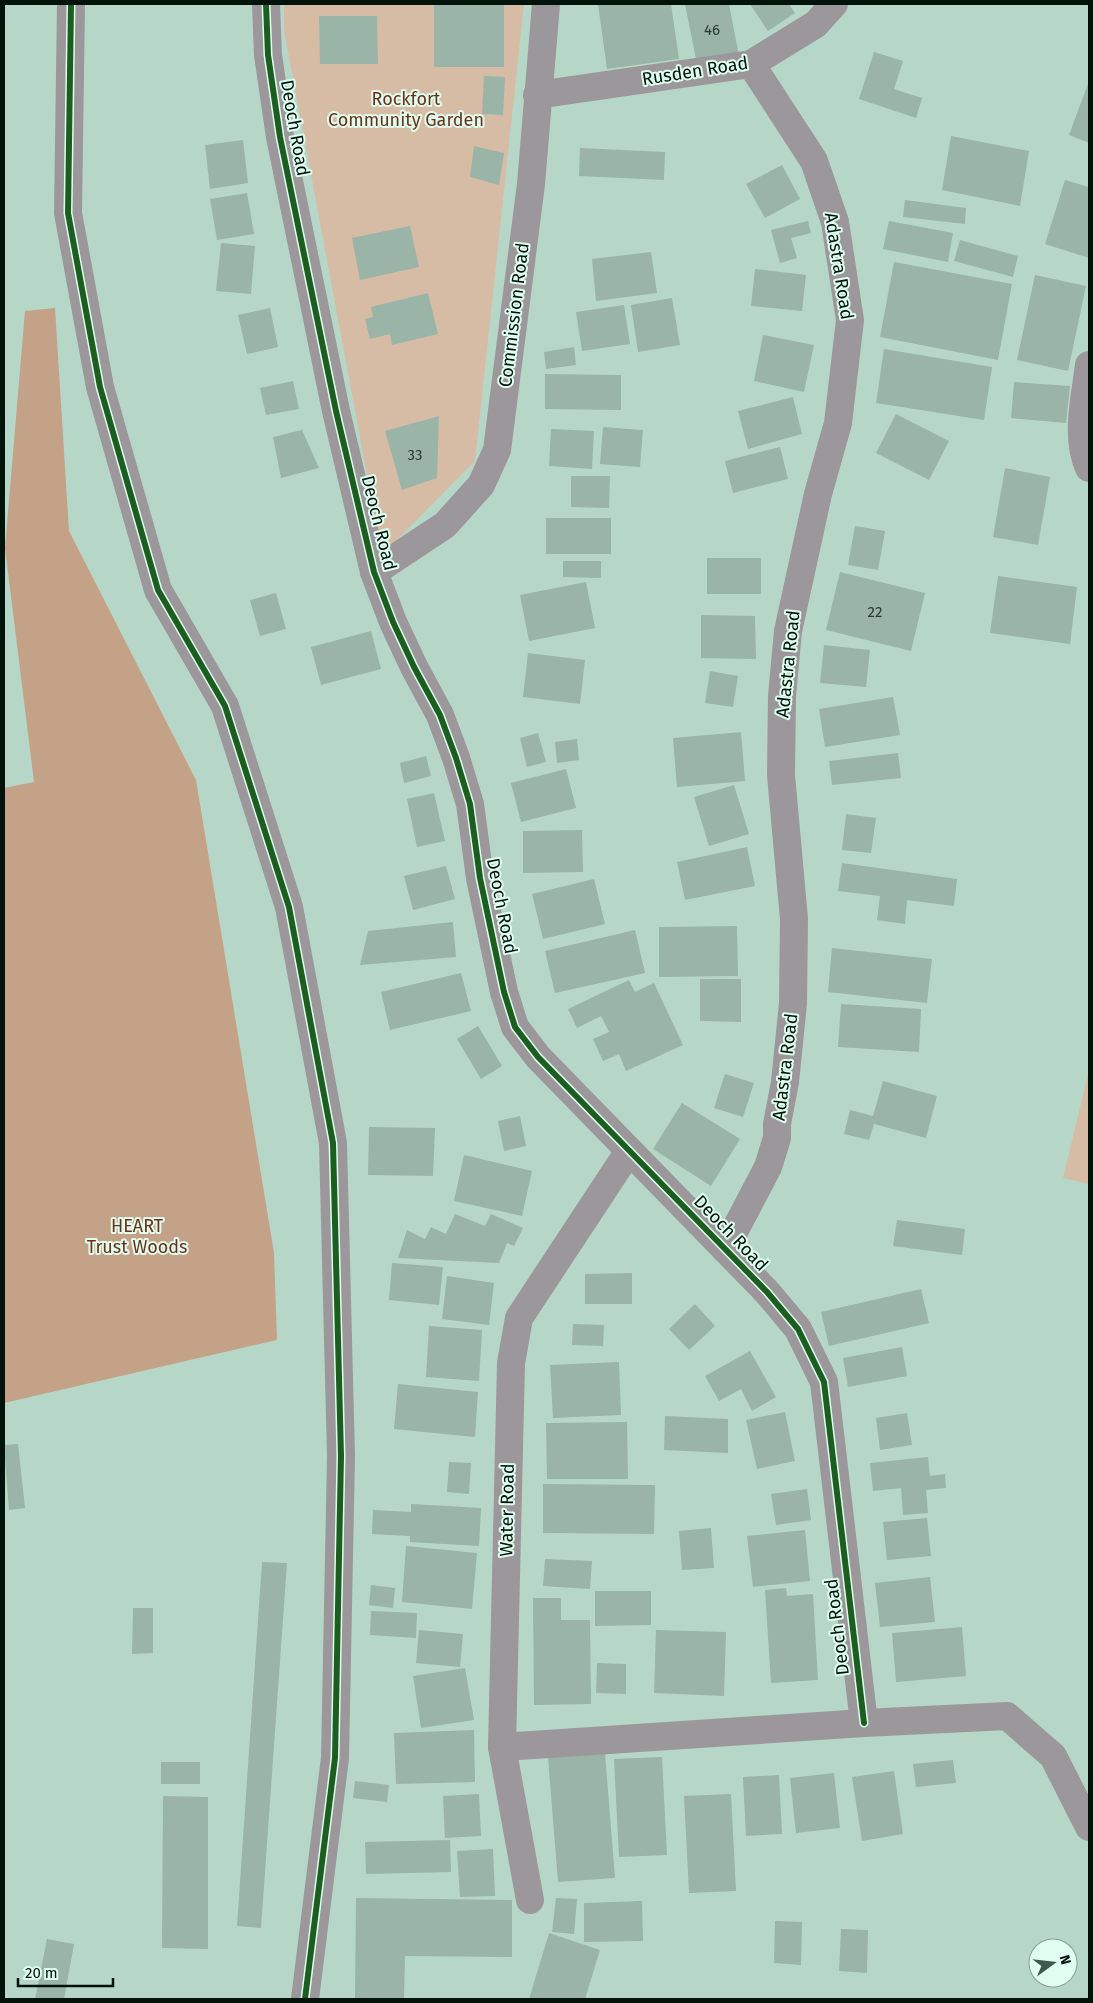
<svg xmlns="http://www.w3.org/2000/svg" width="1093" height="2003" viewBox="0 0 1093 2003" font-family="'Fira Sans',sans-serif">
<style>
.green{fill:#d6bca4}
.forest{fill:#c3a287}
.building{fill:#9ab4a7}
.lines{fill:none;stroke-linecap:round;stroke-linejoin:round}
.minor{stroke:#9c979b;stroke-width:28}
.cycleway-casing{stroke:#e0feef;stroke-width:9}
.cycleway{stroke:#1b5e20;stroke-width:6}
.labels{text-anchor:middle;stroke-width:4;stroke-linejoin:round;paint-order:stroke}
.number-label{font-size:15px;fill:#263b31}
.street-label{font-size:18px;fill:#00130a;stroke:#e0feef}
.park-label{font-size:18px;fill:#6a3118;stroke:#e0feef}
</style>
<rect width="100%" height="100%" fill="#b6d7c7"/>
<g class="green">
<polygon points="284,4 524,4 475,461 382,555 284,30"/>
<polygon points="1089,1070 1089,1184 1063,1178"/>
</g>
<polygon class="forest" points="55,308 69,531 196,780 274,1253 277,1340 4,1403 4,788 34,782 5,548 25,311"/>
<g class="building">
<rect x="434" y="4" width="70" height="63"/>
<polygon points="598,4 671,4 679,59 607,69"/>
<polygon points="685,4 729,4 739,56 697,64"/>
<polygon points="750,4 789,4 795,13 768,31"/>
<polygon points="319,16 377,16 378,64 320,64"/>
<polygon points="874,52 903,61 894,89 922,98 916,118 859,99"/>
<polygon points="484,76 505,77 503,115 482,114"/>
<polygon points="1089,81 1089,143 1069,135"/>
<polygon points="951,136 1029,151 1020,206 942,190"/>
<polygon points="243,140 248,183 210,189 205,145"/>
<polygon points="474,146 504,153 499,185 470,177"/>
<polygon points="580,148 665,152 664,180 579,176"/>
<polygon points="782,165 800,199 765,218 746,184"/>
<polygon points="1065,180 1089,187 1089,258 1045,244"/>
<polygon points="247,193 254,234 217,240 210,199"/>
<polygon points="905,200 966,208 965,224 903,217"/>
<polygon points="808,221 811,233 791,238 797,258 780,263 771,230"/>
<polygon points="889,221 953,233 948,262 883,249"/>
<polygon points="410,226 419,267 360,280 352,238"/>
<polygon points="960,240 1018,256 1013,277 954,261"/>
<polygon points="221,243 255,246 251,294 216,291"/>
<polygon points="651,252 657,293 596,301 592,259"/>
<polygon points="894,262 1012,284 998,360 880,337"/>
<polygon points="755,269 806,275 802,311 751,306"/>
<polygon points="1035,275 1086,286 1068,371 1017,360"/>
<polygon points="428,293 438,334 392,345 390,334 370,339 365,319 373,317 371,307"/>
<polygon points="672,298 680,345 638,352 631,305"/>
<polygon points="624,305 630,344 582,351 576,312"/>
<polygon points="270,308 278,347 247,354 238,315"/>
<polygon points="763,335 814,345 804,392 754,381"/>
<polygon points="574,347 576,365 546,369 544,352"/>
<polygon points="884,349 992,367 984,420 876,403"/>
<polygon points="545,374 621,375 621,410 545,409"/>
<polygon points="293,381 299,409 266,415 260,388"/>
<polygon points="1014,382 1070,386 1066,423 1011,418"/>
<polygon points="793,397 802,434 748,449 738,411"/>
<polygon points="896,414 949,441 929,480 876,453"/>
<polygon points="439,416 437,478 402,490 385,431"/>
<polygon points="603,427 643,430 640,467 600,464"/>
<polygon points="551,429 594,431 592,469 549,466"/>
<polygon points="302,430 319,468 281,478 273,437"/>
<polygon points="780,447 788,479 733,493 725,461"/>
<polygon points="1005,468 1050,477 1038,545 993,537"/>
<polygon points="571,476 610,476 609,508 571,507"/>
<rect x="546" y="518" width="65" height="36"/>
<polygon points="855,526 885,531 878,570 848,565"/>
<rect x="707" y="558" width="54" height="36"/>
<polygon points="563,561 601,561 601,578 563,577"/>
<polygon points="840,572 925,593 911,651 826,630"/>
<polygon points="998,576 1077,587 1070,644 990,633"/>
<polygon points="586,582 595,628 529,641 520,595"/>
<polygon points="276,593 286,629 260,636 250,600"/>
<polygon points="701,615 755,616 756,659 701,658"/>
<polygon points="371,631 381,669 321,685 311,647"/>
<polygon points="824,645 870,650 866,687 820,683"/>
<polygon points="528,653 585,660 580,704 523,697"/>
<polygon points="710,671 738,676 733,707 705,703"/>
<polygon points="893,697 900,735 825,747 819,709"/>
<polygon points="741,732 745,781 677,787 673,738"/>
<polygon points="538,733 546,762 527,767 520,738"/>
<polygon points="577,739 579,760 557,763 555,742"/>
<polygon points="898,753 901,778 832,785 829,761"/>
<polygon points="426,756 431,776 404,783 400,763"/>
<polygon points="566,769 576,808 521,822 511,783"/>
<polygon points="734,785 749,834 709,846 694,797"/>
<polygon points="434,793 445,841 417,847 407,799"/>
<polygon points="846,814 876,818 871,853 842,850"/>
<polygon points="582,830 583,872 523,873 523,831"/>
<polygon points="747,847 755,886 685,900 677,862"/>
<polygon points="842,863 957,879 954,906 907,900 905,924 877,920 880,896 838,891"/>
<polygon points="446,866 455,899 413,910 404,876"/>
<polygon points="594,879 605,924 543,939 532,894"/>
<polygon points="453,922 456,957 360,965 368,931"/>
<polygon points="737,926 738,976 659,977 659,927"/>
<polygon points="635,930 645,973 555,993 545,951"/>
<polygon points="832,948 932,959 927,1003 828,992"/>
<polygon points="461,973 471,1011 390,1030 381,992"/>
<polygon points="700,979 741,979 741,1022 700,1021"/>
<polygon points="629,980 635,992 654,983 683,1045 626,1071 619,1054 603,1061 593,1039 609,1032 601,1016 577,1028 568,1009"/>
<polygon points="841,1004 921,1009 919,1052 838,1047"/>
<polygon points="478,1026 502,1066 481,1079 457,1039"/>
<polygon points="725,1074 754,1083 743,1117 714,1108"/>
<polygon points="883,1081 937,1096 926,1138 874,1124 869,1140 844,1134 850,1110 873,1116"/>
<polygon points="682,1103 740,1139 711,1186 653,1149"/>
<polygon points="520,1116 526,1146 504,1151 498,1121"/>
<polygon points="369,1127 435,1128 433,1176 368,1175"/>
<polygon points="464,1155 532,1171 522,1216 454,1201"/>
<polygon points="455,1214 485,1226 491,1214 523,1228 514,1246 507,1243 499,1263 398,1258 407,1230 425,1239 431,1227 446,1234"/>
<polygon points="897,1220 965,1229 962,1255 893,1246"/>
<polygon points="392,1263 443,1267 439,1305 389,1300"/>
<polygon points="632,1273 632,1304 585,1304 585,1274"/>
<polygon points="447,1276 494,1283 489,1325 442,1319"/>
<polygon points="921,1289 929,1323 829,1346 821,1312"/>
<polygon points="695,1304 715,1326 689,1350 669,1329"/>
<polygon points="573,1324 604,1325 603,1346 572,1345"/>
<polygon points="429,1326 482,1330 479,1381 426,1377"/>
<polygon points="902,1347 907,1376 848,1387 843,1358"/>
<polygon points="750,1351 776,1397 752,1411 741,1389 719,1401 705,1376"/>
<polygon points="619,1362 621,1415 553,1418 550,1365"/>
<polygon points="398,1384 478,1392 475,1437 394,1429"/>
<polygon points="785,1412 795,1461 757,1469 746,1420"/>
<polygon points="907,1413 912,1445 880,1450 876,1418"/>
<polygon points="665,1416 728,1419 728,1453 664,1450"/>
<polygon points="627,1422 628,1479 547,1479 546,1423"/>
<polygon points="18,1444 25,1508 9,1510 4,1445"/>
<polygon points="928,1457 930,1476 945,1474 946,1488 926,1490 928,1513 903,1515 901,1488 873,1491 870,1463"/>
<polygon points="449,1462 471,1463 469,1494 447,1492"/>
<polygon points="543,1484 655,1485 654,1534 543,1533"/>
<polygon points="807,1489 811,1520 776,1525 771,1494"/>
<polygon points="411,1504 481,1508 479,1546 410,1542 410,1536 372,1534 373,1510 411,1512"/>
<polygon points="927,1518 931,1556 887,1560 883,1522"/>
<polygon points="711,1528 714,1568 682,1570 679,1531"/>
<polygon points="805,1530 810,1581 753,1587 747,1536"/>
<polygon points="406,1546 477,1553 472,1609 402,1602"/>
<polygon points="545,1559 592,1561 590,1589 543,1586"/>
<polygon points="262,1562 287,1563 261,1928 237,1926"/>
<polygon points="930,1577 935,1622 880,1627 875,1583"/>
<polygon points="371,1585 395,1588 393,1608 369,1605"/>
<polygon points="786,1588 787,1596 813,1594 818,1680 771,1683 765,1590"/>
<polygon points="595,1591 651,1591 651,1625 595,1626"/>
<polygon points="533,1598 561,1598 561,1620 590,1620 591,1704 534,1705"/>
<polygon points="133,1608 153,1608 153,1653 132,1654"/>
<polygon points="371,1611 417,1613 416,1638 370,1635"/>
<polygon points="962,1627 966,1676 896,1682 892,1633"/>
<polygon points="419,1630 463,1634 460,1667 416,1663"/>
<polygon points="656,1630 726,1632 724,1696 654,1693"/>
<polygon points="597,1663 626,1664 626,1694 596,1693"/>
<polygon points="465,1668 474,1720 421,1728 413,1676"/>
<polygon points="474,1730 475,1782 396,1784 394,1733"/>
<polygon points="605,1753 615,1878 558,1882 548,1757"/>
<polygon points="662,1757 667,1855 619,1857 614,1759"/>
<polygon points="953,1760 956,1783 916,1787 913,1764"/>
<rect x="161" y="1762" width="39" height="22"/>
<polygon points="894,1771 903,1834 862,1841 852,1777"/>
<polygon points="834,1773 840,1828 796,1833 790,1778"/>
<polygon points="779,1775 782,1834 746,1836 743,1777"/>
<polygon points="355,1781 389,1785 387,1802 353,1798"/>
<polygon points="479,1794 481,1836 445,1838 443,1796"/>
<polygon points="731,1794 736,1891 689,1893 684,1796"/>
<polygon points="163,1796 208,1797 208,1949 162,1948"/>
<polygon points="450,1840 451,1872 366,1874 365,1842"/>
<polygon points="493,1849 495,1896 460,1897 457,1851"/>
<polygon points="356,1898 512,1900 512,1957 405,1956 404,1999 355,1999"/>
<polygon points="556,1898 577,1899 574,1934 552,1932"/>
<polygon points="642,1901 643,1941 584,1942 584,1903"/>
<polygon points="775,1921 802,1922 801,1965 774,1963"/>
<polygon points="841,1929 868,1930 867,1973 839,1971"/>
<polygon points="549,1933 600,1950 585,1999 529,1999"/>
<polygon points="47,1939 74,1944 64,1999 35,1999"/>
</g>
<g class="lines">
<g class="minor">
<polyline points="71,4 68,213 100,387 158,590 225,706 289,907 333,1143 341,1456 335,1758 305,1999"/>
<polyline points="266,4 268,55 280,137 336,411 374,572 393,622 414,667 440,715 456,758 470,804 480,878 504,992 515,1027 538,1057 767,1292 798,1329 824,1382 864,1723"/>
<polyline points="537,95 751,64 816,24 834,4"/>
<path d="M1089,365C1085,398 1075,437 1089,468"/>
<polyline points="374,572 445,525 481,485 497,450 531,184 546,4"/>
<polyline points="725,1249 768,1167 777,1138 777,1124 785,1082 793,1003 794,919 781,775 782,696 788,631 818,494 838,423 850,320 835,222 814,161 751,64"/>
<polyline points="502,1747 864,1723 1007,1716 1053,1756 1089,1827"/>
<polyline points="530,1900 502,1747 511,1363 519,1318 629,1151"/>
</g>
<defs>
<g id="cycleway">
<polyline points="71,4 68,213 100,387 158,590 225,706 289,907 333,1143 341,1456 335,1758 305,1999"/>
<polyline points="266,4 268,55 280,137 336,411 374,572 393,622 414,667 440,715 456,758 470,804 480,878 504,992 515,1027 538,1057 767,1292 798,1329 824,1382 864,1723"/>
</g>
</defs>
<use href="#cycleway" class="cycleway-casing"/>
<use href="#cycleway" class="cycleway"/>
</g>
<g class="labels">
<g class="number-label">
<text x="712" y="35">46</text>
<text x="415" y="460">33</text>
<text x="875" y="617">22</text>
</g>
<g class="street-label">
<text transform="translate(695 71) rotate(-9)" y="6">Rusden Road</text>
<text transform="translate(295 128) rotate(80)" y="6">Deoch Road</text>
<text transform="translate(839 266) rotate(81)" y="6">Adastra Road</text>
<text transform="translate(514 315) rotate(-83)" y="6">Commission Road</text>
<text transform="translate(379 523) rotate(76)" y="6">Deoch Road</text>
<text transform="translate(788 664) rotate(-84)" y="6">Adastra Road</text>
<text transform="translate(502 906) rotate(79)" y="6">Deoch Road</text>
<text transform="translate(785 1067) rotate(-83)" y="6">Adastra Road</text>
<text transform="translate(731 1233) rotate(46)" y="6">Deoch Road</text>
<text transform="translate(507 1510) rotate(-89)" y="6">Water Road</text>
<text transform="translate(837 1627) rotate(-97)" y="6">Deoch Road</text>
</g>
<g class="park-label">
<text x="406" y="105">Rockfort<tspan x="406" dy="21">Community Garden</tspan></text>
<text x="137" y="1232">HEART<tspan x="137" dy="21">Trust Woods</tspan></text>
</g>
</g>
<rect width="1093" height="2003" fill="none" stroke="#00130a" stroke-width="10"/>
<g transform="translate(1053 1963) rotate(75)"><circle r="24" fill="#e0feef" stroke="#86a093"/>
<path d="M0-4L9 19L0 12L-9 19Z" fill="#40584c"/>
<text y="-8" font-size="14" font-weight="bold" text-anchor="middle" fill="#00130a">N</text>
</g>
<path d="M18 1978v8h95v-8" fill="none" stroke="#00130a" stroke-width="2.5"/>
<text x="25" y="1978" font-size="15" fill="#00130a" stroke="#e0feef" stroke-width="4" paint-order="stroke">20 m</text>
</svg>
